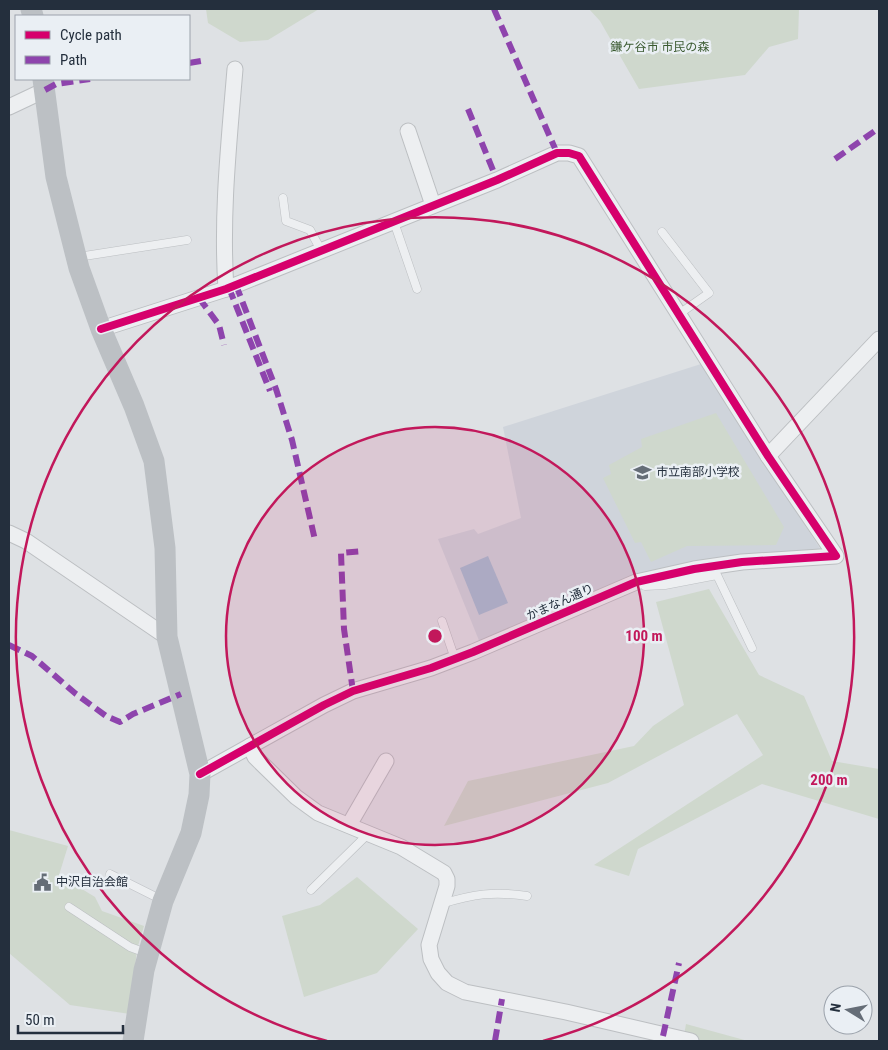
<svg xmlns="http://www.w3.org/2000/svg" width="888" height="1050" viewBox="0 0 888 1050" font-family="'Roboto Condensed','Noto Sans JP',sans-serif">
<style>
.built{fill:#cfd4db}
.green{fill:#cfd8cd}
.water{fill:#a9bfd2}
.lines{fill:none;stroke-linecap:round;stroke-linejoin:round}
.lane-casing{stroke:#bcbfc2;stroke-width:9}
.street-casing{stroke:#bcbfc2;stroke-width:17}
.lane{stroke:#edeff1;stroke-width:8}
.street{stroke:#edeff1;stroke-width:15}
.secondary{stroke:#bcc0c4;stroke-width:21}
.quiet{stroke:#8e44ad;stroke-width:6;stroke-dasharray:12 6;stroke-linecap:butt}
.cycleway-casing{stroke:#eaeff4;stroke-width:11}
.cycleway{stroke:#d6006c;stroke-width:8}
.ring{fill:none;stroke:#c2185b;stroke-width:2.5}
.labels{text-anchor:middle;stroke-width:5;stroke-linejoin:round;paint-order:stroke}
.park-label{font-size:12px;fill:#3a5a30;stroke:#eaeff4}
.poi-label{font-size:12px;fill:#242f3d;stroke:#eaeff4;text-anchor:start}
.street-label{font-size:12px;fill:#242f3d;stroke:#eaeff4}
.centre{fill:#c2185b;stroke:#eaeff4;stroke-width:2.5}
.ring-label{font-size:15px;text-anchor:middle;font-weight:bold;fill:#c2185b;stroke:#eaeff4;stroke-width:5;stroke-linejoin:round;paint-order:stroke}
</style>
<rect width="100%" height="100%" fill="#dee1e4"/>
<polygon class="built" points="701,364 821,550 692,562 599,590 480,643 438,539 474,529 478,534 521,518 503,427"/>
<g class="green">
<polygon points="206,9 319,9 268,40 240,42 208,23"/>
<polygon points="589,9 799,9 798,39 769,47 745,75 639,89 600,21"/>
<polygon points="716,413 784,527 776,545 687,546 651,562 641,542 635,543 603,478 611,474 609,465 642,447 641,439"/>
<polygon points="709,589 759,675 804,696 832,761 879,769 879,819 762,784 638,849 629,876 594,865 763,755 737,714 608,783 444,826 468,781 634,746 653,726 684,705 656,602"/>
<polygon points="9,830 68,846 59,875 95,897 102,911 144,926 137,949 130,1014 70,1005 9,953"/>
<polygon points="357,877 418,929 377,973 304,997 282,916 320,905"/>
<polygon points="686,1024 748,1041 683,1041"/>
</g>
<polygon class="water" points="488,556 508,603 479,615 460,568"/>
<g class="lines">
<defs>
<g id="lane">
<polyline points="283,198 286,221 310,230 322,252"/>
<polyline points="394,222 417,289"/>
<polyline points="662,232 709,293 679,314"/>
<polyline points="78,257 187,240"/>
<polyline points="645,586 665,585 717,575 752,648"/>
<polyline points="442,621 455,659"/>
<polyline points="110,874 162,900"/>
<polyline points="311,890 369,833"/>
<path d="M441,904C474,894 493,891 527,896"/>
<polyline points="69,907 130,947 146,953"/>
</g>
<g id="street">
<polyline points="9,107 45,90"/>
<polyline points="408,131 433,205"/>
<path d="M226,289C221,215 229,142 235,69"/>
<polyline points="101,329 226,289 497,180 557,153 569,153 579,156 768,456 836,556 742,562 694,569 636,582 473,652 431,668 353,691 324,705 200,774"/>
<polyline points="768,456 879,339"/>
<polyline points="9,533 26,541 167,637"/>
<polyline points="250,746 255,757 296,797 318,813 401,847 444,873 447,879 447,886 429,945 431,959 438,973 447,983 465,992 566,1012 691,1041"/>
<polyline points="349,825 386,761"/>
</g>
</defs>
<use href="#lane" class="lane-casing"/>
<use href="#street" class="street-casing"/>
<use href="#lane" class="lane"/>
<use href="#street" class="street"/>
<g class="secondary">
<polyline points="31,9 33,16"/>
<polyline points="43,79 56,177 79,268 101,329 134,406 154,461 165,548 167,637 200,774 199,795 191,833 163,901 144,970 133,1041"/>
</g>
<g class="quiet">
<polyline points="494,9 557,153"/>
<polyline points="189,63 201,61"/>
<polyline points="45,90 56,84 90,79"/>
<polyline points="468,109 497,180"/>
<polyline points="835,159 879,128"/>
<polyline points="236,285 276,389 292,440 315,540"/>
<polyline points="229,288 270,391"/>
<polyline points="199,298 219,325 224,345"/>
<polyline points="9,645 32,656 76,694 106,716 120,722 133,714 181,694"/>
<polyline points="353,691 344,629 341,553 364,551"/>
<polyline points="663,1036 679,963"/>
<polyline points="495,1041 502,999"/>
</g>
<defs>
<polyline id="cycleway" points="101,329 226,289 497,180 557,153 569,153 579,156 768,456 836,556 742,562 694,569 636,582 473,652 431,668 353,691 324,705 200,774"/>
</defs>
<use href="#cycleway" class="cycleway-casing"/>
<use href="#cycleway" class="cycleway"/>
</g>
<circle cx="435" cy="636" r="209" fill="#c2185b" fill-opacity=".12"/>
<g class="ring">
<circle cx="435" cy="636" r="209"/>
<path d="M327 1041A419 419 0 1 1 543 1041"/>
</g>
<defs>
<symbol id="school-bare" viewBox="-9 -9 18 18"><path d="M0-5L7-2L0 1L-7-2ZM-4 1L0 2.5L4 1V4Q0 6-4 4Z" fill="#656d77" stroke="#eaeff4" stroke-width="2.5" paint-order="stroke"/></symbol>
<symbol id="civic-bare" viewBox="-9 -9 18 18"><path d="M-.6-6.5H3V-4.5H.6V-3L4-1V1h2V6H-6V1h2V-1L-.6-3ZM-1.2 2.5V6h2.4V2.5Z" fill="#656d77" stroke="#eaeff4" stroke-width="2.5" paint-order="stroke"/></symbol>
</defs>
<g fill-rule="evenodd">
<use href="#school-bare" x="630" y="460" width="25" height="25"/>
<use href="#civic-bare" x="30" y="870" width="25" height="25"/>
</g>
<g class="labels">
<g class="park-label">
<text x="660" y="51">鎌ケ谷市 市民の森</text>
</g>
<g class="poi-label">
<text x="656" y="476">市立南部小学校</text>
<text x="56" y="886">中沢自治会館</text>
</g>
<g class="street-label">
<text transform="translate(560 602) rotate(-24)" y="4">かまなん通り</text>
</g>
</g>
<circle cx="435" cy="636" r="8" class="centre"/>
<g class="ring-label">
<text x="644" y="641">100 m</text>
<text x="829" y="785">200 m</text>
</g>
<rect width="888" height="1050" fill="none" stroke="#242f3d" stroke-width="20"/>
<rect x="15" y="15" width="175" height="65" fill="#eaeff4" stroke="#9ba2ab"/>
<rect x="25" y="31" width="25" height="8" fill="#d6006c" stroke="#9ba2ab"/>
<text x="60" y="40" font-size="15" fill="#242f3d">Cycle path</text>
<rect x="25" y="56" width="25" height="8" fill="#8e44ad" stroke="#9ba2ab"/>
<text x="60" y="65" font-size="15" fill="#242f3d">Path</text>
<g transform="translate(848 1010) rotate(280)"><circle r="24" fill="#eaeff4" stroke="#9ba2ab"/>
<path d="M0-4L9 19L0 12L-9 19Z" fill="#656d77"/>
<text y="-8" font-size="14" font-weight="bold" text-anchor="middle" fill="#242f3d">N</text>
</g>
<path d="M18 1025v8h105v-8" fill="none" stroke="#242f3d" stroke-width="2.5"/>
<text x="25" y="1025" font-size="15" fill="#242f3d" stroke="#eaeff4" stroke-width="4" paint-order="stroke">50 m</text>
</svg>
